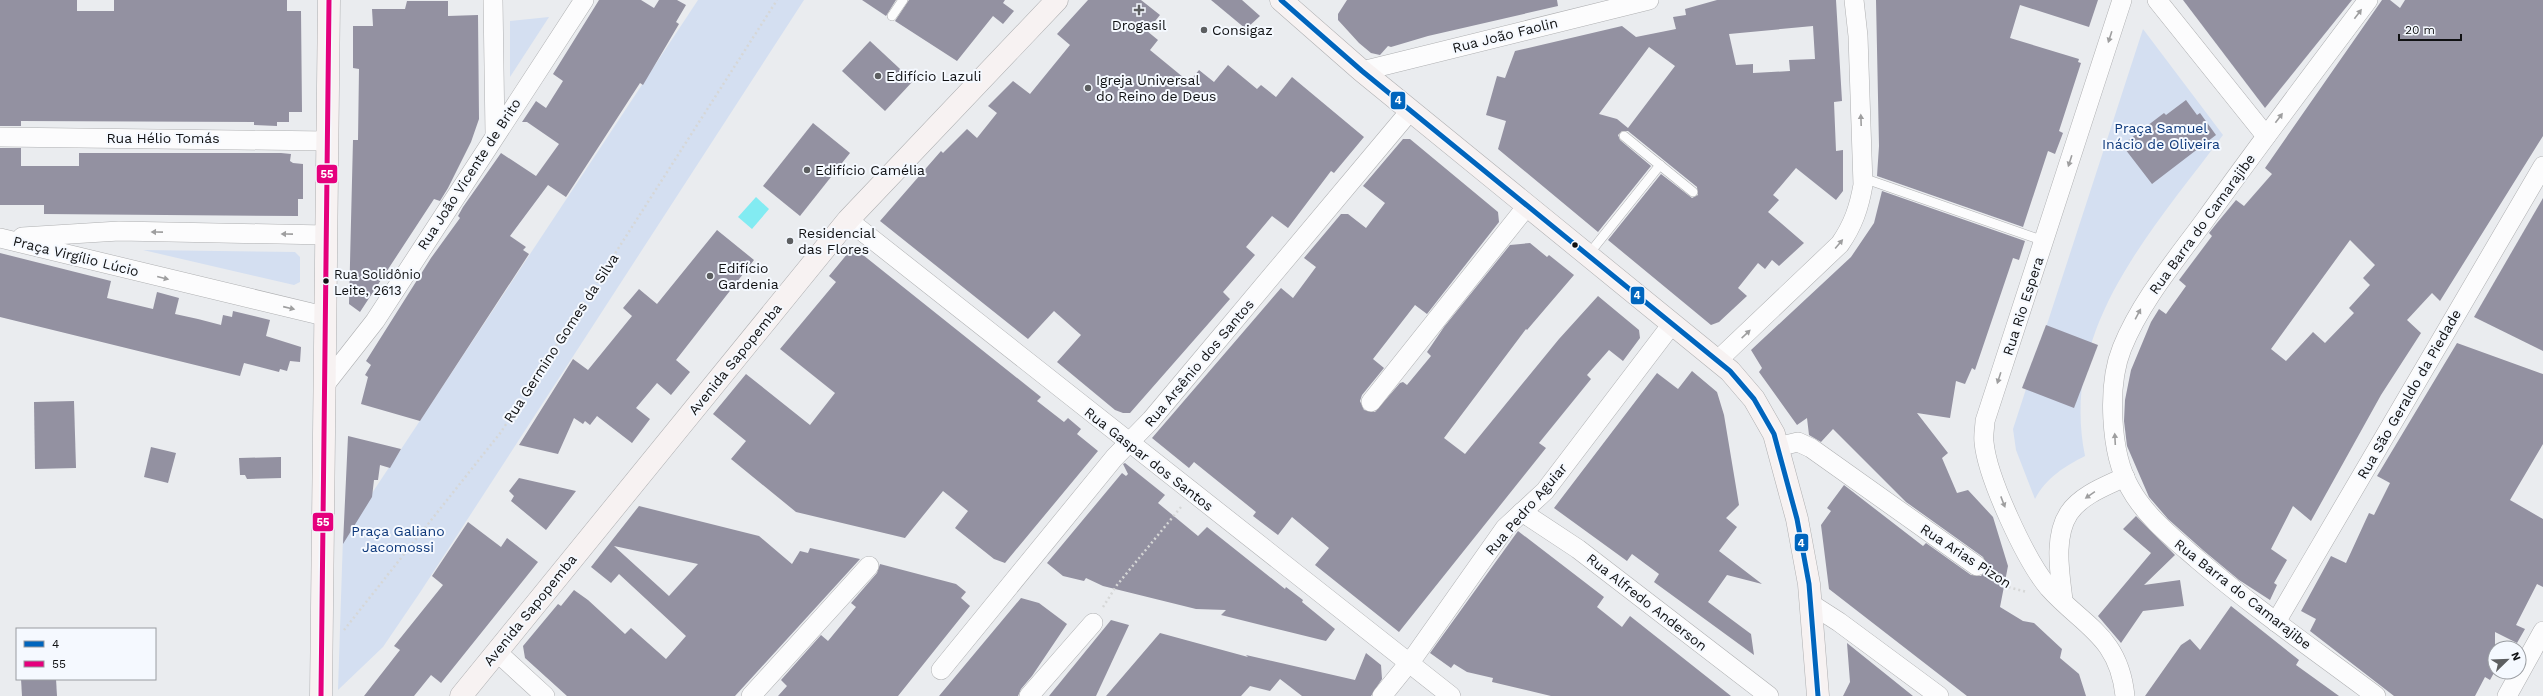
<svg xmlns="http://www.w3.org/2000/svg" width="2543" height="696" viewBox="0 0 2543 696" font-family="'Work Sans',sans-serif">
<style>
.green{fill:#d4dff1}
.water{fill:#82ebf2}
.building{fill:#9391a1;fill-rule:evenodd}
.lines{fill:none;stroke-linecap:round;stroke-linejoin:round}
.lane-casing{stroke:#aeafb1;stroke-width:10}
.street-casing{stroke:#aeafb1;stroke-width:20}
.secondary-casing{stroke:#aeafb1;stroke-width:23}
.path{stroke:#d6d7d7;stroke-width:2.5;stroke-dasharray:2 3;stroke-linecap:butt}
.lane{stroke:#fcfcfd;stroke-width:9}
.street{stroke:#fcfcfd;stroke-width:19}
.secondary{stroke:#f7f2f2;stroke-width:22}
.bus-1-casing{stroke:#f5f9ff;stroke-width:8}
.bus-2-casing{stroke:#f5f9ff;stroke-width:8}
.bus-1{stroke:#0065bd;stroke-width:5}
.bus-2{stroke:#e5007d;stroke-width:5}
.oneway{fill:#9e9e9f}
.poi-dot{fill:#5c5e60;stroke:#f5f9ff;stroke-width:1.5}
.bus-dot{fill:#101113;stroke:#f5f9ff;stroke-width:1.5}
.labels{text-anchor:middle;stroke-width:4;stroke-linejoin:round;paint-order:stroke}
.bus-label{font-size:13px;fill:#101113;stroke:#f5f9ff;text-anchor:start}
.poi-label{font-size:14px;fill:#101113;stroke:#f5f9ff;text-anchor:start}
.street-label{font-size:14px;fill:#101113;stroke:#f5f9ff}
.park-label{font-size:14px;fill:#0d387b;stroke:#f5f9ff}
.line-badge{stroke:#f5f9ff;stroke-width:1.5}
.badge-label{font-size:11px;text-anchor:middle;font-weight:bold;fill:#fff}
</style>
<rect width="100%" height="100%" fill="#eaecef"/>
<g class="green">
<polygon points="698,0 804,0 421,591 383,647 338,690 343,537"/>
<polygon points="549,17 510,77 510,21"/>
<path d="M2143,29L2223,135C2152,231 2059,328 2085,456C2065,466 2046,478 2035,499L2016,450L2013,429Z"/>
<polygon points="143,250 295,252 300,257 300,282 294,285"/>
</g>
<polygon class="water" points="756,197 769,209 752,229 738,217"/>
<g class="building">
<polygon points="0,0 77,0 77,11 114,11 114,0 287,0 287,11 301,11 302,112 289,112 289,122 277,122 277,126 254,125 254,122 21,121 21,126 0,126"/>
<polygon points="599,0 641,0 654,8 659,0 677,0 686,5 676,22 679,24 643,85 640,83 566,197 548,185 510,236 526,247 523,250 529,254 420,421 361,404 368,377 365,375 371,365 366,361 431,258 460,218 458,216 463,207 501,153 536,176 559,144 527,122 522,122 536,101 546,108 563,81 553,74"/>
<polygon points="862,0 896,0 886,16"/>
<polygon points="909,0 1005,0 1003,3 1014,11 1003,24 993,16 957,61 895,21"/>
<polygon points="1088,0 1141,0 1160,15 1147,31 1158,40 1150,50 1189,82 1199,70 1214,82 1228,65 1257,89 1261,85 1276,97 1292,77 1364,137 1334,173 1331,171 1288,228 1272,216 1246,247 1255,255 1223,292 1230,299 1130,413 1123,413 1115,410 1057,362 1081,335 1054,311 1028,339 880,221 941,151 943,153 967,129 977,138 997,113 988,106 1013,81 1030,94 1070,45 1057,34"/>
<polygon points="1211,0 1242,0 1260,16 1246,29"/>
<polygon points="1347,0 1557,0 1558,6 1428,36 1391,47 1388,46 1380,55 1371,53 1359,43 1338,20 1338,14"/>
<path d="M1717,0H1836L1842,101L1834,102L1836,151L1843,150V191L1836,200L1796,168L1773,195L1779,200L1768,212L1804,243L1779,266L1772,260L1765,269L1758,263L1738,288L1747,296L1719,322L1711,325L1608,240L1661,174L1692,198L1698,195L1697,187L1628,131H1622L1618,135L1620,140L1651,166L1598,232L1498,149L1506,121L1486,115L1497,76L1505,78L1515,51L1622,26L1636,37L1676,29L1673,17L1686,15L1685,9ZM1813,26L1815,59L1789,60L1790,71L1753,73V64L1736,65L1729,34ZM1649,47L1675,66L1628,128L1617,119L1599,114Z"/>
<polygon points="1876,0 2098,0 2089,27 2020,5 2010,38 2079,59 2078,62 2081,63 2059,131 2063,133 2055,154 2048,151 2023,227 1877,176 1879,146"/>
<polygon points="2183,0 2352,0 2265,108"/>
<path d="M2382,0H2390L2400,8L2405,0H2543V136L2440,301L2432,293L2407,320L2421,333L2381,395L2311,521L2293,506L2271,549L2287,560L2274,583L2277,585L2270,600L2239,580L2204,551L2168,519L2149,497L2127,446L2124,421L2125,400L2131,370L2151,322L2159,309L2166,314L2186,286L2179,280L2212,236L2209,233L2217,223L2236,200L2244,206L2272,174L2265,168ZM2350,240L2375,265L2363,278L2370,285L2349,308L2354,313L2325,343L2313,332L2286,361L2271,349Z"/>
<polygon points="407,1 448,1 448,16 478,15 479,119 471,142 448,188 440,201 434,199 360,312 349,304 353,140 358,140 359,69 353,68 353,26 373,26 372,9 405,9"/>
<polygon points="870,41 913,81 885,111 842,71"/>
<polygon points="2186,100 2197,115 2200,113 2216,135 2152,184 2122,145 2164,113 2166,115"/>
<polygon points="813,123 850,153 800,216 763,186"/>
<polygon points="1403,139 1410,139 1498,212 1499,222 1427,314 1415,305 1373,359 1384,368 1362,395 1360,401 1364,410 1375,412 1400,383 1403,382 1407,385 1431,356 1427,352 1444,327 1510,245 1530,243 1547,257 1549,255 1574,275 1527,330 1526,329 1444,438 1465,454 1559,339 1598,296 1639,330 1640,338 1623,361 1609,350 1587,375 1591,379 1539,443 1546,448 1399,632 1315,565 1329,548 1292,517 1278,535 1253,516 1256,512 1194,462 1189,468 1152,438 1281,288 1293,298 1316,267 1304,258 1341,214 1348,214 1366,228 1385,203 1363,186"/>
<polygon points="0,148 21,148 21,166 79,166 79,153 281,153 291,154 290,161 293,163 303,164 303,199 298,199 298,216 44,214 44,205 0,205"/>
<polygon points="1882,191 2025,241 2019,260 2013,258 1975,370 1972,368 1965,384 1956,381 1950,418 1917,413 1948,453 1942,458 1957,493 1968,490 1993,517 2008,566 2000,607 2023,621 2034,623 2062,649 2060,658 2079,674 2086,696 1967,696 1829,589 1821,525 1831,511 1827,508 1844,485 1923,546 1926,543 1971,575 1981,576 1988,567 1983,557 1906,502 1833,429 1821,442 1809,435 1807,418 1797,425 1759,372 1762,368 1751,350 1851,257 1874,223"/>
<polygon points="2543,198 2543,351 2474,317"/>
<polygon points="717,230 754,260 676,360 690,372 671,395 657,383 636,408 650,419 632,443 597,416 590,425 585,421 583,424 574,418 558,454 519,445 573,359 588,370 632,316 623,308 639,289 657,304"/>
<polygon points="853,247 1041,397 1037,401 1064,422 1068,418 1081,429 1077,434 1098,451 1005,563 994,559 955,528 968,511 943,491 905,538 796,512 731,459 746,441 713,414 746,374 810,425 835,393 780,349 836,282 829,276"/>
<polygon points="0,253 111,281 107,298 153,309 157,292 179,298 175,314 198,319 221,325 223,315 232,317 233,311 270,320 266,336 301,347 300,362 290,361 287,371 280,369 279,372 244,363 240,376 0,317"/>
<polygon points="2046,325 2098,345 2074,408 2022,388"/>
<polygon points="2457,343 2543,374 2543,444 2510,500 2543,519 2543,587 2537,584 2516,625 2525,629 2517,643 2495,632 2495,671 2490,680 2485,677 2475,696 2394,696 2310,631 2316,619 2301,611 2331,556 2346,563 2369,513 2374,515 2390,483 2377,476"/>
<polygon points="1692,371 1717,392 1724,415 1739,505 1726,518 1737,527 1719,551 1762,584 1727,575 1708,602 1751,634 1754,655 1654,582 1659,574 1632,554 1627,561 1554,508 1657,373 1678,389"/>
<polygon points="74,401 76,468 35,469 34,402"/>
<polygon points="348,436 401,449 390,468 380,465 378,480 374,480 372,497 343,544"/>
<polygon points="151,447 176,453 168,483 144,477"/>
<polygon points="281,457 281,478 247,479 245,475 240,475 239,458"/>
<polygon points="1125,463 1165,495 1158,503 1198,536 1207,527 1285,589 1286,587 1303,600 1302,602 1335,629 1326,641 1221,615 1226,610 1196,609 1103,586 1086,578 1084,581 1063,576 1047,563 1122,473 1126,476 1128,474 1123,464"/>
<polygon points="519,478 576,491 546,530 511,501 514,496 509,491"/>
<path d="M639,506L759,536L792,564L800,551L808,553L810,548L860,559L735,696H567L525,658L523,646L558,604L561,606L574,590L588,600L625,634L631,628L666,659L686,636L619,574L611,583L591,567ZM614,546L698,564L669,596Z"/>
<polygon points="2136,516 2175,555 2144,585 2180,580 2184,606 2143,611 2121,643 2098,616 2151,553 2123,529"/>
<polygon points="468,522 501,547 507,538 538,562 441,683 431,675 414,696 364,696 400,650 394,646 443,585 432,576"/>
<polygon points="1518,531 1604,597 1597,607 1622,627 1630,616 1731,696 1551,696 1492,682 1493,678 1467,672 1454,664 1451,668 1430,653"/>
<polygon points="880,564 956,584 966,592 961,598 970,606 898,696 778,696 787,686 781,680 821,635 828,641 856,607 851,603 877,573"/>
<polygon points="1021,598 1039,603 1067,624 1032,676 1021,689 1018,696 939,696"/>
<polygon points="2231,606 2299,660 2296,665 2339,696 2145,696 2181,645 2190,639 2200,650"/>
<polygon points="1111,620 1129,625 1096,696 1049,696"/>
<polygon points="1160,633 1248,657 1246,655 1355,680 1366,653 1381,665 1382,679 1371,696 1302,696 1280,679 1270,691 1250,686 1241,696 1106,696"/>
<polygon points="1847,643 1913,696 1843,696 1850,682"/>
<polygon points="21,679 56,679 57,696 22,696"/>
</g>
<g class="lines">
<defs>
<g id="lane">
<polyline points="892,16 903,0"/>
<polyline points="1624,136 1693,192"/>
<polyline points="1863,178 2044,241"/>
<polyline points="1588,255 1660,165"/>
</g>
<g id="street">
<polyline points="493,0 495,134"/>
<path d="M2122,0L1985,421C1985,427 1983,435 1984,442C1987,477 2026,561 2049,588C2083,626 2119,636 2125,696"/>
<polyline points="2157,0 2266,136"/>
<path d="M2368,0C2313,73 2258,146 2205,220C2175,261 2141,301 2122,348C2107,385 2110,453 2130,488C2145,516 2174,539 2197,559C2254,608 2316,651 2376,696"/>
<polyline points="1362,71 1649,0"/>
<polyline points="0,137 327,141"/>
<polyline points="848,220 1451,696"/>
<polyline points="22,237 119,231 326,235"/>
<polyline points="0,238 324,316"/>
<path d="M1717,361L1840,244C1853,225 1859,208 1863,185L1858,36L1854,0"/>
<polyline points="324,386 375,321 584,0"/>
<polyline points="1371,402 1527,206"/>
<polyline points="1777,447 1798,442 1811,448 1977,566"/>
<polyline points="1522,512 1578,549 1769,696"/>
<path d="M2063,600C2060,574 2053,537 2069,513C2081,495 2106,486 2125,477"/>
<polyline points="1811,604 1839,622 1939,696"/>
<polyline points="2276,622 2543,166"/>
<polyline points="497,652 545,696"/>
<polyline points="941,670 1114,458 1151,420 1410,111"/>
<polyline points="751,696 869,566"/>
<polyline points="1029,696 1093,623"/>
<polyline points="1382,696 1416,654 1505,528 1545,491 1672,324"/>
<polyline points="2507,696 2543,631"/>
</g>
<g id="secondary">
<polyline points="1281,0 1362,71 1730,371 1754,399 1774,434 1797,519 1809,584 1818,696"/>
<polyline points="321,696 329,0"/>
<polyline points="461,696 848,220 1057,0"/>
</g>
</defs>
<use href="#lane" class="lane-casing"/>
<use href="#street" class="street-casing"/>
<use href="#secondary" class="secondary-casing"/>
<g class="path">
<polyline points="1992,576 2008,587 2027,592"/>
<polyline points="1103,607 1117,585 1181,507"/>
<polyline points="344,630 501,432 777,0"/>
</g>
<use href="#lane" class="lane"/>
<use href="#street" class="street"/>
<use href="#secondary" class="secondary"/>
<defs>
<polyline id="bus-1" points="1281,0 1362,71 1730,371 1754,399 1774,434 1797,519 1809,584 1818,696"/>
<polyline id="bus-2" points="321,696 329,0"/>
</defs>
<use href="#bus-1" class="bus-1-casing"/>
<use href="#bus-2" class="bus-2-casing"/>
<use href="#bus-1" class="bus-1"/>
<use href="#bus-2" class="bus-2"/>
</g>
<defs><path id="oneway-solid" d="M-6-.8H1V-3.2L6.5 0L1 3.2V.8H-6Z"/></defs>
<g class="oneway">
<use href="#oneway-solid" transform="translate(2358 14) rotate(-53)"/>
<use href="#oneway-solid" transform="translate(2110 37) rotate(108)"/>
<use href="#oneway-solid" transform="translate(2279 118) rotate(-53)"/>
<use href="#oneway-solid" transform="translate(1861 120) rotate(-92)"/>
<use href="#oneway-solid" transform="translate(2070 161) rotate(108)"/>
<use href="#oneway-solid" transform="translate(157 232) rotate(-179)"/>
<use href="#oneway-solid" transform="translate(287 234) rotate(-179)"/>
<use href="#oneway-solid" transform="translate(1839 244) rotate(-50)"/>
<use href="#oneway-solid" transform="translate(163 278) rotate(14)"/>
<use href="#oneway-solid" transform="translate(289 308) rotate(13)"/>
<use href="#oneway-solid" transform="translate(2138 314) rotate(-62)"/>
<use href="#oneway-solid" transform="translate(1746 334) rotate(-43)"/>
<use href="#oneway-solid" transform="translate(1999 378) rotate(108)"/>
<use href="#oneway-solid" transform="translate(2115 439) rotate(-93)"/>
<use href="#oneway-solid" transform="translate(2090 495) rotate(145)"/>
<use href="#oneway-solid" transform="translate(2003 502) rotate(69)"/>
</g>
<g class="poi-dot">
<path d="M1137 4h4v4h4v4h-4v4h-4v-4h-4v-4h4z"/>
<circle cx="1204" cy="30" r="4"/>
<circle cx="878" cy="76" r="4"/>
<circle cx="1088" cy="88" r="4"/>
<circle cx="807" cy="170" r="4"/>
<circle cx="790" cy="241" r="4"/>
<circle cx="710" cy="276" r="4"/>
</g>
<g class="bus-dot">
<circle cx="1575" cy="245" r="3.5"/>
<circle cx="326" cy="281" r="3.5"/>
</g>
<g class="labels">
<g class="bus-label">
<text x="334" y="279">Rua Solidônio<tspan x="334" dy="16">Leite, 2613</tspan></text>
</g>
<g class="poi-label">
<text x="1139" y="30" text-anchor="middle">Drogasil</text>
<text x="1212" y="35">Consigaz</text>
<text x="886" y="81">Edifício Lazuli</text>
<text x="1096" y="85">Igreja Universal<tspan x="1096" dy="16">do Reino de Deus</tspan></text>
<text x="815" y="175">Edifício Camélia</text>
<text x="798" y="238">Residencial<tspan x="798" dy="16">das Flores</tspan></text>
<text x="718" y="273">Edifício<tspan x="718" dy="16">Gardenia</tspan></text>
</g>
<g class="street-label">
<text transform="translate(1505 35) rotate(-14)" y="5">Rua João Faolin</text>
<text x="163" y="143">Rua Hélio Tomás</text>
<text transform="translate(469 174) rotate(-57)" y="5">Rua João Vicente de Brito</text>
<text transform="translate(2202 224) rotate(-54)" y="5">Rua Barra do Camarajibe</text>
<text transform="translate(76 256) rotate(14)" y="5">Praça Virgílio Lúcio</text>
<text transform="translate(2023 306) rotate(-72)" y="5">Rua Rio Espera</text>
<text transform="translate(561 338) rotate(-57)" y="5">Rua Germino Gomes da Silva</text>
<text transform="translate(735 359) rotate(-51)" y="5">Avenida Sapopemba</text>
<text transform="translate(1199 363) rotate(-50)" y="5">Rua Arsênio dos Santos</text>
<text transform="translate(2409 394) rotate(-60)" y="5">Rua São Geraldo da Piedade</text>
<text transform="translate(1149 459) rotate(38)" y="5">Rua Gaspar dos Santos</text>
<text transform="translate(1526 509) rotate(-49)" y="5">Rua Pedro Aguiar</text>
<text transform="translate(1966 556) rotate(33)" y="5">Rua Arias Pizon</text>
<text transform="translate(2243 594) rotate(38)" y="5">Rua Barra do Camarajibe</text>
<text transform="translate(1647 602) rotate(38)" y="5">Rua Alfredo Anderson</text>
<text transform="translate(530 610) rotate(-51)" y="5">Avenida Sapopemba</text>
</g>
<g class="park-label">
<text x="2161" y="133">Praça Samuel<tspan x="2161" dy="16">Inácio de Oliveira</tspan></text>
<text x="398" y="536">Praça Galiano<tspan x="398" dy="16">Jacomossi</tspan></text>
</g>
</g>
<g class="line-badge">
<rect x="1390" y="91" width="16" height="19" rx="4" fill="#0065bd"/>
<rect x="316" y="164" width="22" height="20" rx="4" fill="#e5007d"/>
<rect x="1630" y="286" width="15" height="19" rx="4" fill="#0065bd"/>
<rect x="312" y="512" width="22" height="20" rx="4" fill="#e5007d"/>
<rect x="1794" y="533" width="15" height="19" rx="4" fill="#0065bd"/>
</g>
<g class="badge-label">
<text x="1398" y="104">4</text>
<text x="327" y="178">55</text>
<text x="1637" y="299">4</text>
<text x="323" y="526">55</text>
<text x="1801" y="547">4</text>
</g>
<rect x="16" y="628" width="140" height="52" fill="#f5f9ff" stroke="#999ca1"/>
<rect x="24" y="641" width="20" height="6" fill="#0065bd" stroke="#999ca1"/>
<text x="52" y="648" font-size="12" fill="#101113">4</text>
<rect x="24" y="661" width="20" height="6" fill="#e5007d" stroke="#999ca1"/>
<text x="52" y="668" font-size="12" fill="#101113">55</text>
<g transform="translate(2507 660) rotate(67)"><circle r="19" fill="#f5f9ff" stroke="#999ca1"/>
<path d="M0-3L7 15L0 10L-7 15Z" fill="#5c5e60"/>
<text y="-6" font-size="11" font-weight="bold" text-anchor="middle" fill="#101113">N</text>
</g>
<path d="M2399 34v6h62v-6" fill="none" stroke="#101113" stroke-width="2"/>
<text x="2405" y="34" font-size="12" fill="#101113" stroke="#f5f9ff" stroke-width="3" paint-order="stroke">20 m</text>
</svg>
